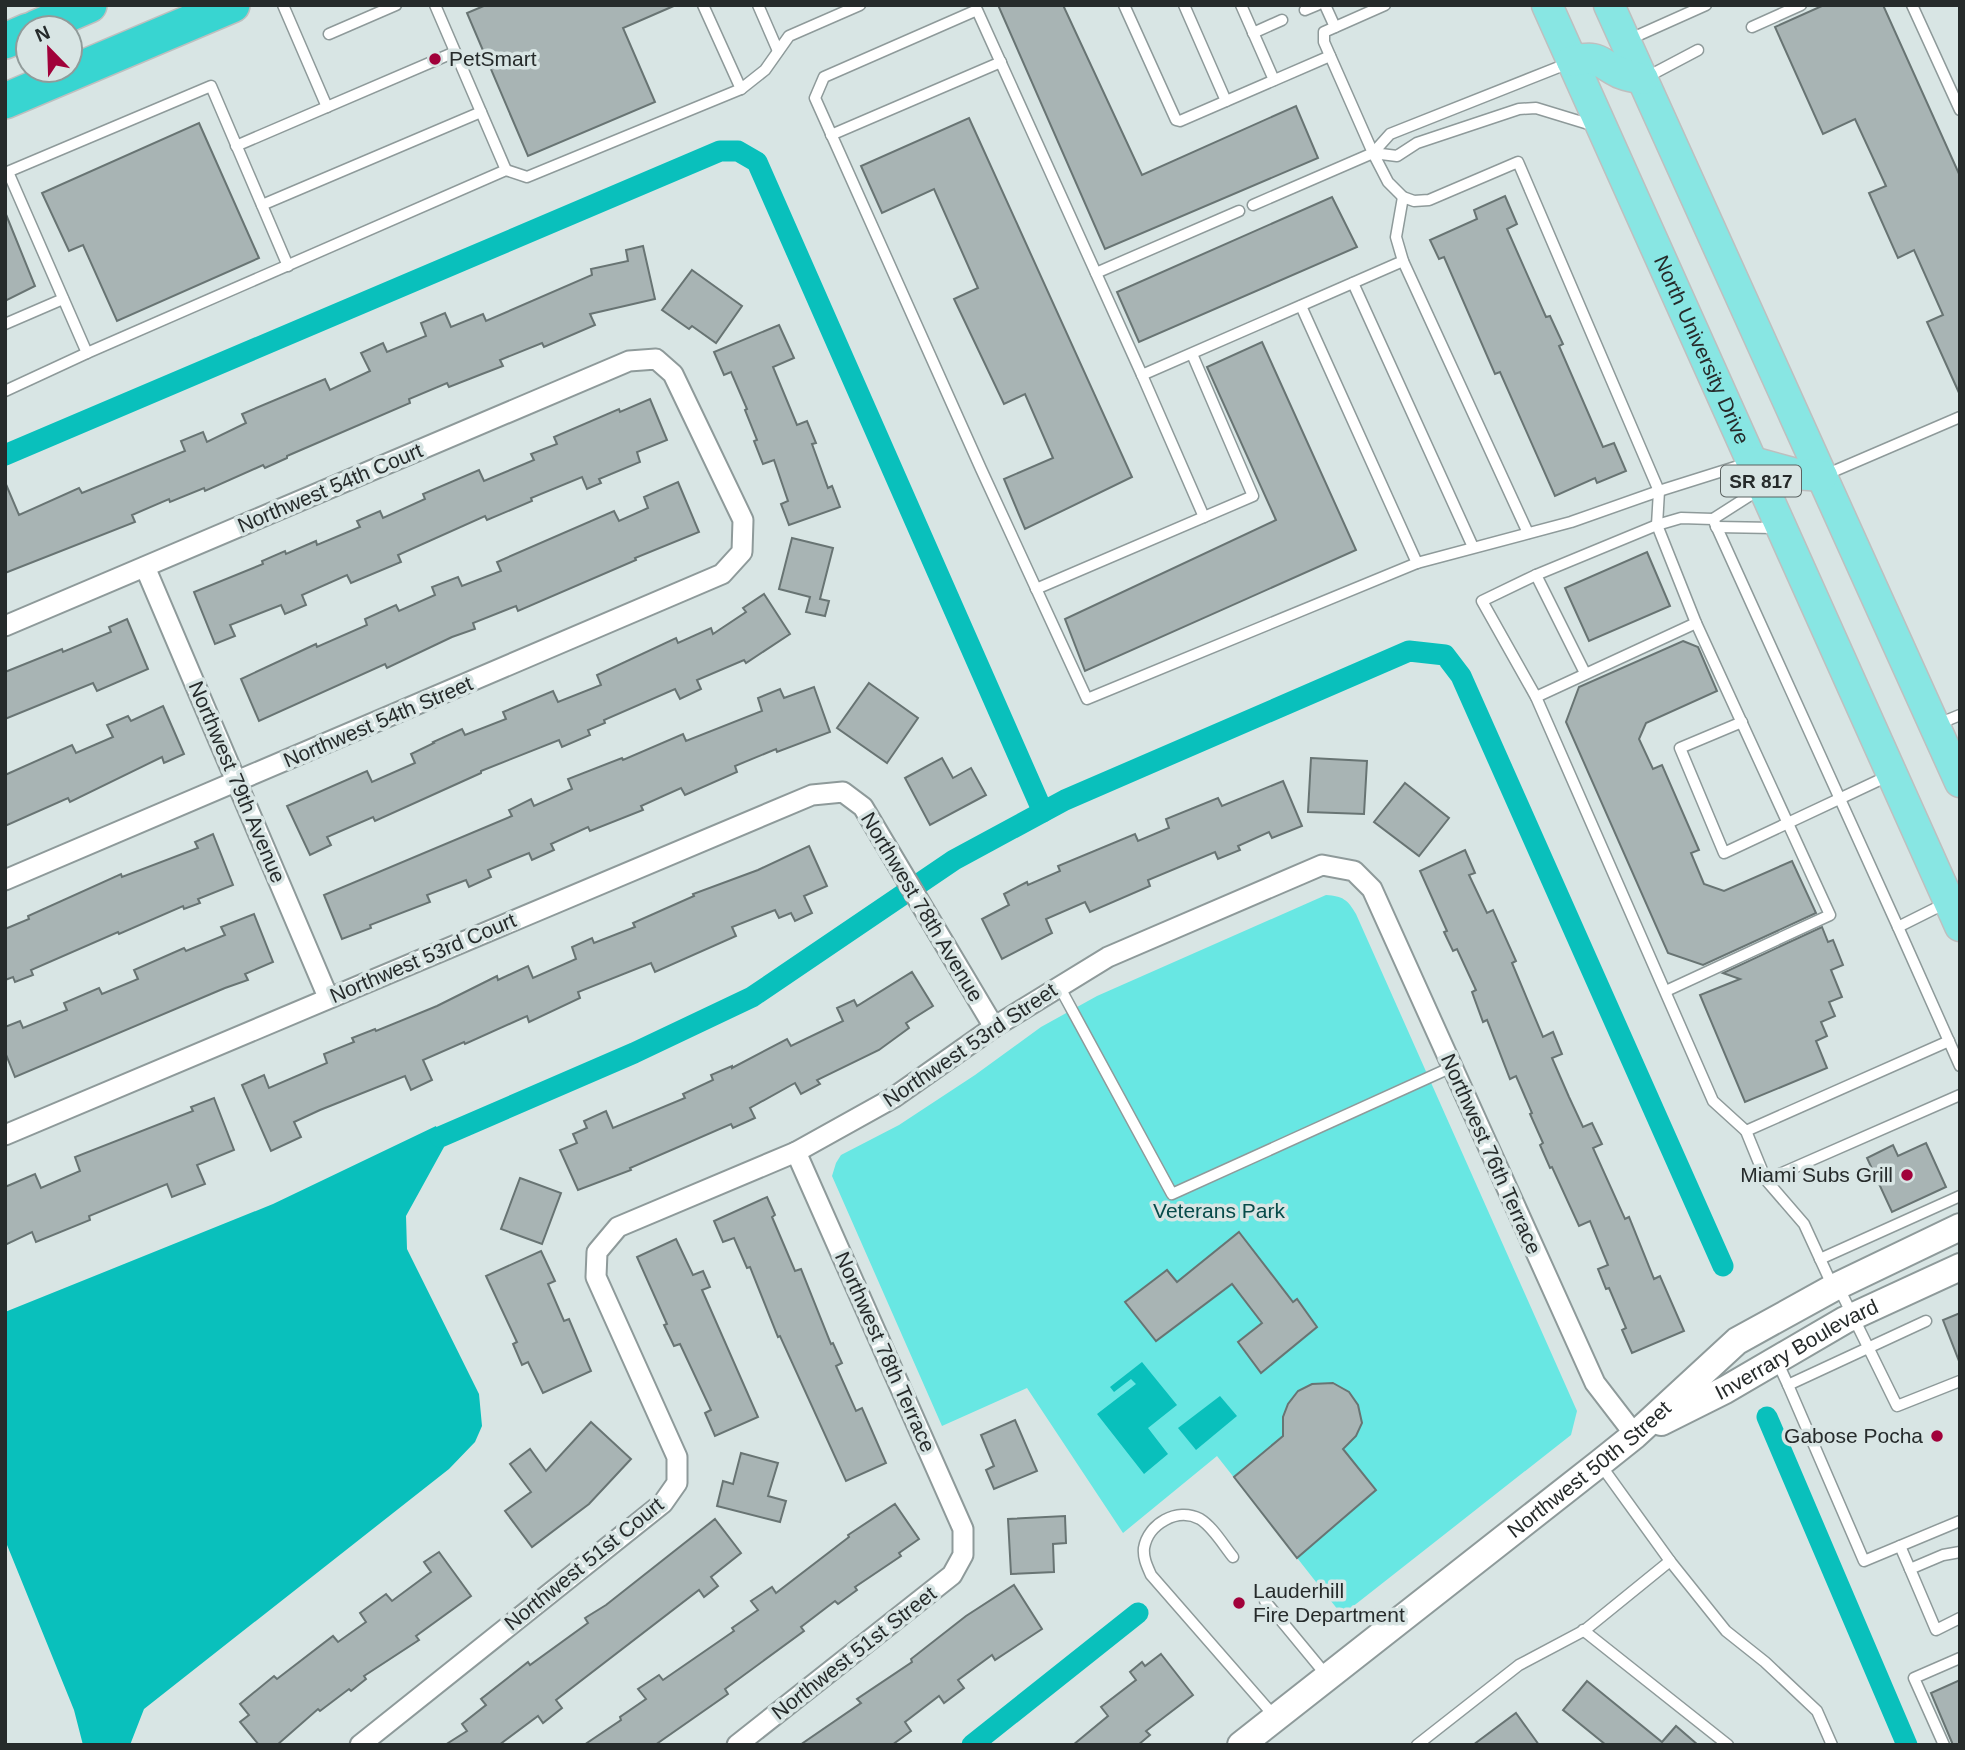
<svg xmlns="http://www.w3.org/2000/svg" width="1965" height="1750" viewBox="0 0 1965 1750" font-family="Arial,sans-serif">
<style>
.green{fill:#68e7e3}
.water{fill:#09c0bc}
.lines{fill:none;stroke-linecap:round;stroke-linejoin:round}
.canal{stroke:#09c0bc;stroke-width:21}
.building{fill:#a8b4b4;stroke:#687473;stroke-width:2}
.lane-casing{stroke:#8e9a9a;stroke-width:13}
.street-casing{stroke:#8e9a9a;stroke-width:23}
.secondary-casing{stroke:#8e9a9a;stroke-width:30}
.primary-casing{stroke:#bebfbf;stroke-width:33}
.highway-casing{stroke:#bebfbf;stroke-width:38}
.lane{stroke:#fff;stroke-width:10}
.street{stroke:#fff;stroke-width:19}
.secondary{stroke:#fff;stroke-width:26}
.primary{stroke:#88e6e3;stroke-width:30}
.highway{stroke:#38d5d1;stroke-width:35}
.poi-dot{fill:#a1013a;stroke:#d8e5e4;stroke-width:2.5}
.labels{text-anchor:middle;stroke-width:7;stroke-linejoin:round;paint-order:stroke}
.shield{fill:#d8e5e4;stroke:#5b6362;stroke-width:2}
.shield-label{font-size:19px;font-weight:bold;fill:#262b2b}
.poi-label{font-size:21px;fill:#262b2b;stroke:#d8e5e4;text-anchor:start}
.street-label{font-size:21px;fill:#262b2b;stroke:#d8e5e4}
.park-label{font-size:21px;fill:#074b4a;stroke:#d8e5e4}
</style>
<rect width="100%" height="100%" fill="#d8e5e4"/>
<path class="green" d="M1326,895C1343,896 1348,900 1356,914L1577,1411L1571,1435L1342,1615L1217,1456L1123,1533L1027,1388L942,1426L832,1176L836,1163L841,1155L899,1125L975,1075L1041,1027L1097,996Z"/>
<g class="water">
<polygon points="436,1126 444,1147 406,1216 407,1249 479,1394 482,1426 475,1442 449,1469 144,1709 130,1745 83,1745 74,1710 5,1540 5,1312 273,1204"/>
<polygon points="1142,1362 1177,1405 1148,1428 1168,1454 1144,1474 1097,1414 1136,1384 1131,1379 1114,1392 1110,1387"/>
<polygon points="1220,1396 1237,1416 1196,1450 1178,1428"/>
</g>
<g class="lines">
<g class="canal">
<polyline points="5,455 720,151 738,151 757,162 1043,812"/>
<polyline points="440,1137 634,1053 752,997 954,860 1065,800 1409,651 1445,655 1461,676 1723,1266"/>
<polyline points="1767,1417 1907,1745"/>
<polyline points="972,1745 1138,1613"/>
</g>
</g>
<g class="building">
<polygon points="486,5 676,5 623,28 655,102 528,156 467,13"/>
<polygon points="998,5 1063,5 1142,175 1296,106 1318,158 1105,249"/>
<polygon points="1824,5 1883,5 1960,176 1960,395 1927,322 1943,315 1914,250 1898,258 1869,193 1886,186 1855,119 1823,134 1775,27"/>
<polygon points="969,118 1132,477 1025,529 1004,479 1053,458 1025,394 1004,404 954,299 978,288 934,189 882,213 861,166"/>
<polygon points="199,123 259,258 117,321 83,245 69,251 42,193"/>
<polygon points="1505,196 1517,224 1507,229 1546,317 1550,316 1563,344 1559,346 1603,447 1614,443 1626,471 1597,483 1595,478 1555,496 1500,372 1495,374 1444,257 1439,259 1430,240 1477,219 1474,210"/>
<polygon points="1332,197 1357,247 1139,342 1117,292"/>
<polygon points="5,212 35,286 5,301"/>
<polygon points="643,246 655,299 590,314 595,325 544,347 542,343 500,360 503,366 482,374 449,387 447,383 409,399 410,403 287,456 287,458 265,468 263,465 205,491 204,488 170,502 169,499 132,515 135,522 5,573 5,482 19,515 79,488 82,493 185,451 181,441 203,432 207,442 246,423 242,414 325,379 330,390 370,371 361,353 383,343 387,352 426,336 421,323 445,313 451,327 483,314 486,321 592,275 591,269 628,261 626,250"/>
<polygon points="692,270 742,306 716,343 692,326 689,329 662,310"/>
<polygon points="779,325 794,358 773,367 797,425 807,421 816,443 812,444 828,488 832,486 840,507 789,525 781,504 788,501 774,460 763,464 754,441 757,440 745,410 747,409 731,372 724,375 714,352"/>
<polygon points="1262,342 1356,550 1085,671 1065,619 1276,520 1207,367"/>
<polygon points="650,399 667,440 637,452 640,462 599,479 601,483 587,489 582,477 531,498 532,501 487,520 485,516 398,555 401,562 351,583 347,575 302,595 306,605 285,614 281,605 230,625 235,636 215,644 194,592 263,564 262,561 285,551 286,554 316,541 317,545 360,527 357,521 380,511 383,518 425,499 423,494 479,470 484,481 534,460 531,454 557,444 554,437 619,409 620,412"/>
<polygon points="678,482 699,532 635,558 636,560 518,611 516,606 473,623 475,629 452,637 387,668 385,664 259,721 241,679 316,644 317,647 367,625 365,619 396,605 399,611 435,595 432,587 458,577 462,586 501,571 497,562 614,511 619,521 648,508 644,497"/>
<polygon points="792,538 833,548 820,599 829,601 825,616 806,612 810,597 779,589"/>
<polygon points="1647,552 1670,606 1589,641 1565,588"/>
<polygon points="764,594 790,634 746,663 744,660 697,680 701,689 680,699 675,689 604,720 605,723 588,730 590,735 562,747 559,740 481,771 481,773 375,821 373,817 327,837 331,845 310,855 287,806 367,771 372,782 415,763 411,754 434,743 433,742 462,729 465,735 506,719 503,712 553,691 558,702 601,685 597,675 676,638 678,643 711,628 713,634 746,612 743,608"/>
<polygon points="127,619 148,669 97,691 93,683 5,719 5,672 62,649 63,652 111,632 109,627"/>
<polygon points="1683,641 1698,647 1717,691 1646,723 1639,739 1653,769 1662,765 1699,850 1691,853 1704,884 1724,891 1792,861 1816,913 1703,965 1668,953 1566,722 1579,687"/>
<polygon points="869,683 918,718 887,763 837,728"/>
<polygon points="814,687 830,732 777,752 776,749 735,766 737,772 685,795 681,788 641,806 643,810 590,831 588,827 551,844 554,850 532,860 529,853 488,870 491,877 469,887 466,880 427,895 430,902 370,925 371,928 342,939 324,895 512,816 509,810 531,799 534,806 572,789 568,779 622,758 623,760 683,734 686,741 762,711 758,698 780,689 784,698"/>
<polygon points="163,706 184,754 164,763 162,757 70,802 68,798 5,826 5,775 72,745 76,753 113,737 107,725 128,716 131,721"/>
<polygon points="942,758 953,778 971,768 986,795 930,825 905,778"/>
<polygon points="1311,758 1367,761 1364,814 1308,812"/>
<polygon points="1283,781 1302,826 1272,838 1269,832 1238,846 1240,850 1218,859 1215,852 1148,880 1150,886 1090,912 1085,902 1046,919 1052,933 1002,959 982,919 1009,905 1004,894 1027,882 1028,885 1060,871 1058,866 1135,834 1138,841 1169,828 1166,819 1218,798 1222,806"/>
<polygon points="1405,783 1449,818 1419,856 1374,822"/>
<polygon points="213,834 233,885 198,899 200,903 184,909 183,906 119,934 118,932 31,970 33,975 15,982 13,977 5,980 5,929 29,919 28,916 121,874 122,877 198,848 195,842"/>
<polygon points="809,846 827,886 804,896 812,913 795,921 791,913 779,918 775,910 732,927 736,936 655,972 651,963 578,992 580,998 529,1022 527,1016 465,1044 464,1042 423,1060 432,1080 411,1090 405,1076 320,1110 294,1122 301,1137 271,1151 242,1085 264,1075 269,1088 327,1063 324,1054 354,1042 352,1038 375,1029 376,1031 437,1006 497,976 498,980 528,966 533,978 576,959 572,947 592,938 594,943 635,927 633,923 694,896 693,894 758,870"/>
<polygon points="1465,850 1475,873 1469,875 1487,913 1493,910 1516,961 1512,963 1543,1037 1553,1032 1562,1054 1552,1058 1569,1097 1583,1127 1592,1123 1602,1144 1593,1148 1625,1219 1629,1217 1654,1279 1660,1276 1684,1331 1632,1353 1622,1330 1626,1328 1609,1288 1606,1289 1598,1269 1608,1265 1590,1221 1579,1226 1552,1167 1550,1168 1540,1145 1543,1143 1530,1114 1532,1113 1516,1076 1510,1079 1487,1020 1483,1022 1472,992 1476,990 1457,949 1453,951 1444,932 1447,931 1420,871"/>
<polygon points="254,914 273,962 245,974 248,980 225,988 15,1077 5,1052 5,1027 20,1021 23,1028 67,1010 64,1003 99,988 102,994 138,979 134,970 184,948 186,951 225,935 221,927"/>
<polygon points="1822,927 1828,942 1833,940 1843,965 1831,970 1842,997 1829,1002 1835,1016 1821,1022 1827,1036 1816,1041 1827,1068 1745,1102 1700,995 1740,979 1723,973"/>
<polygon points="912,972 933,1006 906,1023 909,1028 879,1050 817,1080 820,1084 801,1094 795,1083 750,1108 755,1118 733,1128 731,1124 630,1168 631,1170 578,1190 560,1150 577,1143 573,1134 587,1128 584,1121 606,1111 613,1128 685,1098 683,1094 713,1080 711,1075 732,1066 732,1068 787,1039 791,1046 843,1021 837,1008 854,1000 857,1006"/>
<polygon points="214,1098 234,1150 197,1165 205,1184 172,1197 167,1184 89,1216 90,1220 36,1242 32,1232 5,1245 5,1187 35,1174 41,1188 80,1171 75,1157 193,1111 191,1107"/>
<polygon points="1926,1143 1946,1187 1892,1212 1867,1158 1893,1145 1898,1156"/>
<polygon points="520,1178 561,1193 542,1244 501,1229"/>
<polygon points="767,1197 775,1215 772,1217 795,1271 801,1269 831,1344 833,1343 842,1363 836,1366 856,1411 862,1408 886,1463 846,1481 780,1336 778,1337 750,1267 747,1268 734,1238 723,1242 714,1221"/>
<polygon points="1239,1232 1293,1302 1297,1299 1317,1327 1261,1373 1238,1342 1262,1323 1232,1284 1156,1341 1125,1302 1167,1270 1177,1282"/>
<polygon points="676,1239 693,1275 703,1271 710,1287 702,1290 758,1417 715,1436 705,1413 711,1410 680,1344 674,1346 664,1325 667,1324 637,1257"/>
<polygon points="541,1251 555,1281 548,1284 564,1321 569,1319 591,1371 543,1393 528,1362 522,1365 513,1344 517,1342 486,1276"/>
<polygon points="1960,1313 1960,1361 1959,1361 1943,1320"/>
<polygon points="1333,1383 1349,1392 1358,1405 1362,1423 1356,1436 1343,1449 1376,1490 1297,1558 1234,1477 1283,1436 1283,1417 1288,1404 1298,1391 1312,1384"/>
<polygon points="1015,1420 1037,1471 994,1489 986,1470 994,1466 981,1435"/>
<polygon points="591,1422 631,1459 589,1504 532,1547 505,1511 531,1492 510,1464 530,1449 546,1471"/>
<polygon points="741,1453 778,1463 768,1496 786,1501 780,1522 717,1506 723,1481 733,1484"/>
<polygon points="895,1504 919,1539 899,1553 901,1556 855,1587 857,1590 838,1604 835,1601 801,1627 804,1631 725,1689 728,1694 655,1745 584,1745 621,1720 620,1717 646,1699 638,1689 659,1675 663,1680 734,1631 732,1628 758,1610 751,1601 772,1587 776,1593 849,1537 848,1535"/>
<polygon points="1065,1516 1066,1543 1053,1544 1054,1572 1011,1574 1008,1519"/>
<polygon points="715,1519 741,1553 711,1577 718,1586 704,1597 699,1590 556,1700 562,1708 543,1723 538,1716 499,1745 445,1745 467,1731 462,1724 486,1705 481,1699 528,1662 530,1665 588,1623 585,1618 606,1605"/>
<polygon points="439,1552 471,1596 416,1636 419,1640 364,1676 366,1679 351,1691 349,1689 320,1711 318,1709 277,1745 259,1745 240,1722 249,1715 240,1704 274,1676 277,1679 333,1636 338,1642 366,1622 360,1613 386,1594 392,1601 431,1572 424,1562"/>
<polygon points="1014,1585 1042,1629 995,1660 992,1655 958,1680 964,1688 944,1703 939,1696 905,1722 911,1731 892,1745 800,1745 861,1703 857,1699 912,1662 911,1659 966,1616"/>
<polygon points="1161,1654 1193,1695 1146,1731 1150,1735 1138,1745 1073,1745 1108,1716 1101,1707 1136,1680 1130,1672 1142,1662 1145,1666"/>
<polygon points="1960,1680 1960,1745 1953,1745 1931,1693"/>
<polygon points="1587,1681 1662,1742 1676,1726 1698,1745 1606,1745 1563,1710"/>
<polygon points="1516,1713 1539,1745 1473,1745"/>
</g>
<g class="lines">
<defs>
<g id="lane">
<polyline points="283,5 327,107"/>
<polyline points="435,5 506,170"/>
<polyline points="703,5 741,89"/>
<polyline points="758,5 778,51"/>
<polyline points="1124,5 1176,120 1180,121 1330,56"/>
<polyline points="1184,5 1226,101"/>
<polyline points="1241,5 1274,80"/>
<polyline points="1325,5 1335,27"/>
<polyline points="1385,5 1324,32 1324,42 1373,153 1388,182 1403,197 1414,201 1429,200 1518,162 1659,491 1657,525 1696,623 1830,915 1666,991"/>
<polyline points="1912,5 1960,110"/>
<polyline points="1305,10 1317,5"/>
<polyline points="1752,27 1801,5"/>
<polyline points="1253,33 1282,20"/>
<polyline points="329,34 396,5"/>
<polyline points="1630,39 1706,5"/>
<polyline points="1645,78 1698,50"/>
<polyline points="831,135 1001,62"/>
<polyline points="236,146 455,52"/>
<polyline points="1373,153 1397,156 1417,143 1519,109 1536,108 1595,126"/>
<polyline points="8,172 87,353"/>
<polyline points="5,173 211,86 288,266"/>
<polyline points="1403,197 1396,237 1403,261 1142,375 977,10 824,77 815,98 981,469 1087,699 1417,563 1571,522 1659,491 1748,463"/>
<polyline points="262,205 481,112"/>
<polyline points="1253,205 1373,153 1390,134 1569,63"/>
<polyline points="1403,261 1528,533"/>
<polyline points="1096,273 1239,211"/>
<polyline points="1353,283 1473,547"/>
<polyline points="1301,306 1417,563"/>
<polyline points="5,324 63,299"/>
<polyline points="1142,375 1204,517"/>
<polyline points="5,391 87,353 506,170 527,177 741,89 765,70 789,36 860,5"/>
<polyline points="1825,475 1960,417"/>
<polyline points="1713,519 1760,489"/>
<polyline points="1716,527 1775,528"/>
<polyline points="1536,575 1585,673"/>
<polyline points="1036,589 1253,496 1192,354"/>
<polyline points="1536,697 1696,623"/>
<polyline points="1742,722 1680,748 1724,853 1888,776"/>
<polyline points="1938,724 1960,715"/>
<polyline points="1946,903 1898,927 1713,519 1681,518 1657,525 1536,575 1482,601 1536,697 1713,1101 1746,1131 1949,1041"/>
<polyline points="1898,927 1960,1066"/>
<polyline points="1059,986 1172,1194 1452,1067"/>
<polyline points="1746,1131 1766,1180"/>
<polyline points="1820,1259 1960,1196"/>
<polyline points="1838,1286 1897,1406 1960,1381"/>
<polyline points="1833,1287 1804,1224 1766,1180 1960,1095"/>
<polyline points="1777,1361 1788,1385 1926,1321"/>
<polyline points="1788,1385 1864,1561 1960,1521"/>
<polyline points="1600,1464 1670,1561 1726,1631 1765,1662 1817,1711 1832,1745"/>
<polyline points="1900,1546 1910,1569"/>
<polyline points="1960,1552 1943,1555 1910,1569 1936,1630 1960,1618"/>
<path d="M1233,1557C1224,1546 1213,1527 1200,1519C1177,1507 1148,1524 1144,1548C1143,1558 1147,1566 1151,1575L1275,1717"/>
<polyline points="1265,1601 1327,1676"/>
<polyline points="1583,1630 1728,1745"/>
<polyline points="1417,1745 1519,1665 1585,1630 1670,1561"/>
<polyline points="1944,1745 1914,1678 1960,1658"/>
</g>
<g id="street">
<polyline points="145,567 328,997"/>
<polyline points="5,626 629,361 656,359 673,374 743,520 742,552 722,574 5,880"/>
<polyline points="5,1135 812,795 843,792 863,807 994,1027"/>
<polyline points="360,1745 663,1503 677,1483 677,1457 596,1277 597,1252 618,1227 796,1152 893,1098 994,1027 1108,957 1322,865 1354,871 1372,889 1595,1383 1635,1435"/>
<polyline points="737,1745 952,1575 963,1555 963,1529 796,1152"/>
</g>
<g id="secondary">
<path id="s1" d="M1661,1422L1725,1390L1845,1320L1960,1267"/>
<path id="s2" d="M1241,1745L1600,1463L1635,1435L1737,1341L1833,1288L1960,1227"/>
</g>
<g id="primary">
<path id="s3" d="M1547,5L1960,926"/>
<polyline points="1609,5 1960,782"/>
<path d="M1572,61C1601,55 1597,62 1620,73C1627,76 1635,77 1643,79"/>
<polyline points="1752,462 1796,474 1822,476"/>
</g>
<g id="highway">
<polyline points="36,28 89,5"/>
<polyline points="5,41 28,31"/>
<polyline points="5,101 232,5"/>
</g>
</defs>
<use href="#lane" class="lane-casing"/>
<use href="#street" class="street-casing"/>
<use href="#secondary" class="secondary-casing"/>
<use href="#primary" class="primary-casing"/>
<use href="#highway" class="highway-casing"/>
<use href="#lane" class="lane"/>
<use href="#street" class="street"/>
<use href="#secondary" class="secondary"/>
<use href="#primary" class="primary"/>
<use href="#highway" class="highway"/>
</g>
<g class="poi-dot">
<circle cx="435" cy="59" r="7"/>
<circle cx="1907" cy="1175" r="7"/>
<circle cx="1937" cy="1436" r="7"/>
<circle cx="1239" cy="1603" r="7"/>
</g>
<g class="labels">
<rect class="shield" x="1721" y="465.5" width="80" height="31" rx="5"/>
<g class="shield-label">
<text x="1761" y="488">SR 817</text>
</g>
<g class="poi-label">
<text x="449" y="66">PetSmart</text>
<text x="1893" y="1182" text-anchor="end">Miami Subs Grill</text>
<text x="1923" y="1443" text-anchor="end">Gabose Pocha</text>
<text x="1253" y="1598">Lauderhill<tspan x="1253" dy="24">Fire Department</tspan></text>
</g>
<g class="street-label">
<text dy="7" stroke="none"><textPath href="#s3" startOffset="378">North University Drive</textPath></text>
<text transform="translate(330 488) rotate(-23)" y="7">Northwest 54th Court</text>
<text transform="translate(378 722) rotate(-23)" y="7">Northwest 54th Street</text>
<text transform="translate(237 782) rotate(67)" y="7">Northwest 79th Avenue</text>
<text transform="translate(922 907) rotate(59)" y="7">Northwest 78th Avenue</text>
<text transform="translate(423 958) rotate(-23)" y="7">Northwest 53rd Court</text>
<text transform="translate(970 1045) rotate(-34)" y="7">Northwest 53rd Street</text>
<text transform="translate(1491 1154) rotate(66)" y="7">Northwest 76th Terrace</text>
<text dy="7" stroke="none"><textPath href="#s1" startOffset="154">Inverrary Boulevard</textPath></text>
<text transform="translate(885 1352) rotate(66)" y="7">Northwest 78th Terrace</text>
<text dy="7" stroke="none"><textPath href="#s2" startOffset="444">Northwest 50th Street</textPath></text>
<text transform="translate(584 1564) rotate(-39)" y="7">Northwest 51st Court</text>
<text transform="translate(854 1653) rotate(-38)" y="7">Northwest 51st Street</text>
</g>
<g class="park-label">
<text x="1219" y="1218">Veterans Park</text>
</g>
</g>
<rect width="1965" height="1750" fill="none" stroke="#262b2b" stroke-width="14"/>
<g transform="translate(49 49) rotate(337)"><circle r="33" fill="#d8e5e4" stroke="#919b9a" stroke-width="2"/>
<path d="M0-5L12 26L0 18L-12 26Z" fill="#a1013a"/>
<text y="-10" font-size="19" font-weight="bold" text-anchor="middle" fill="#262b2b">N</text>
</g>
</svg>
